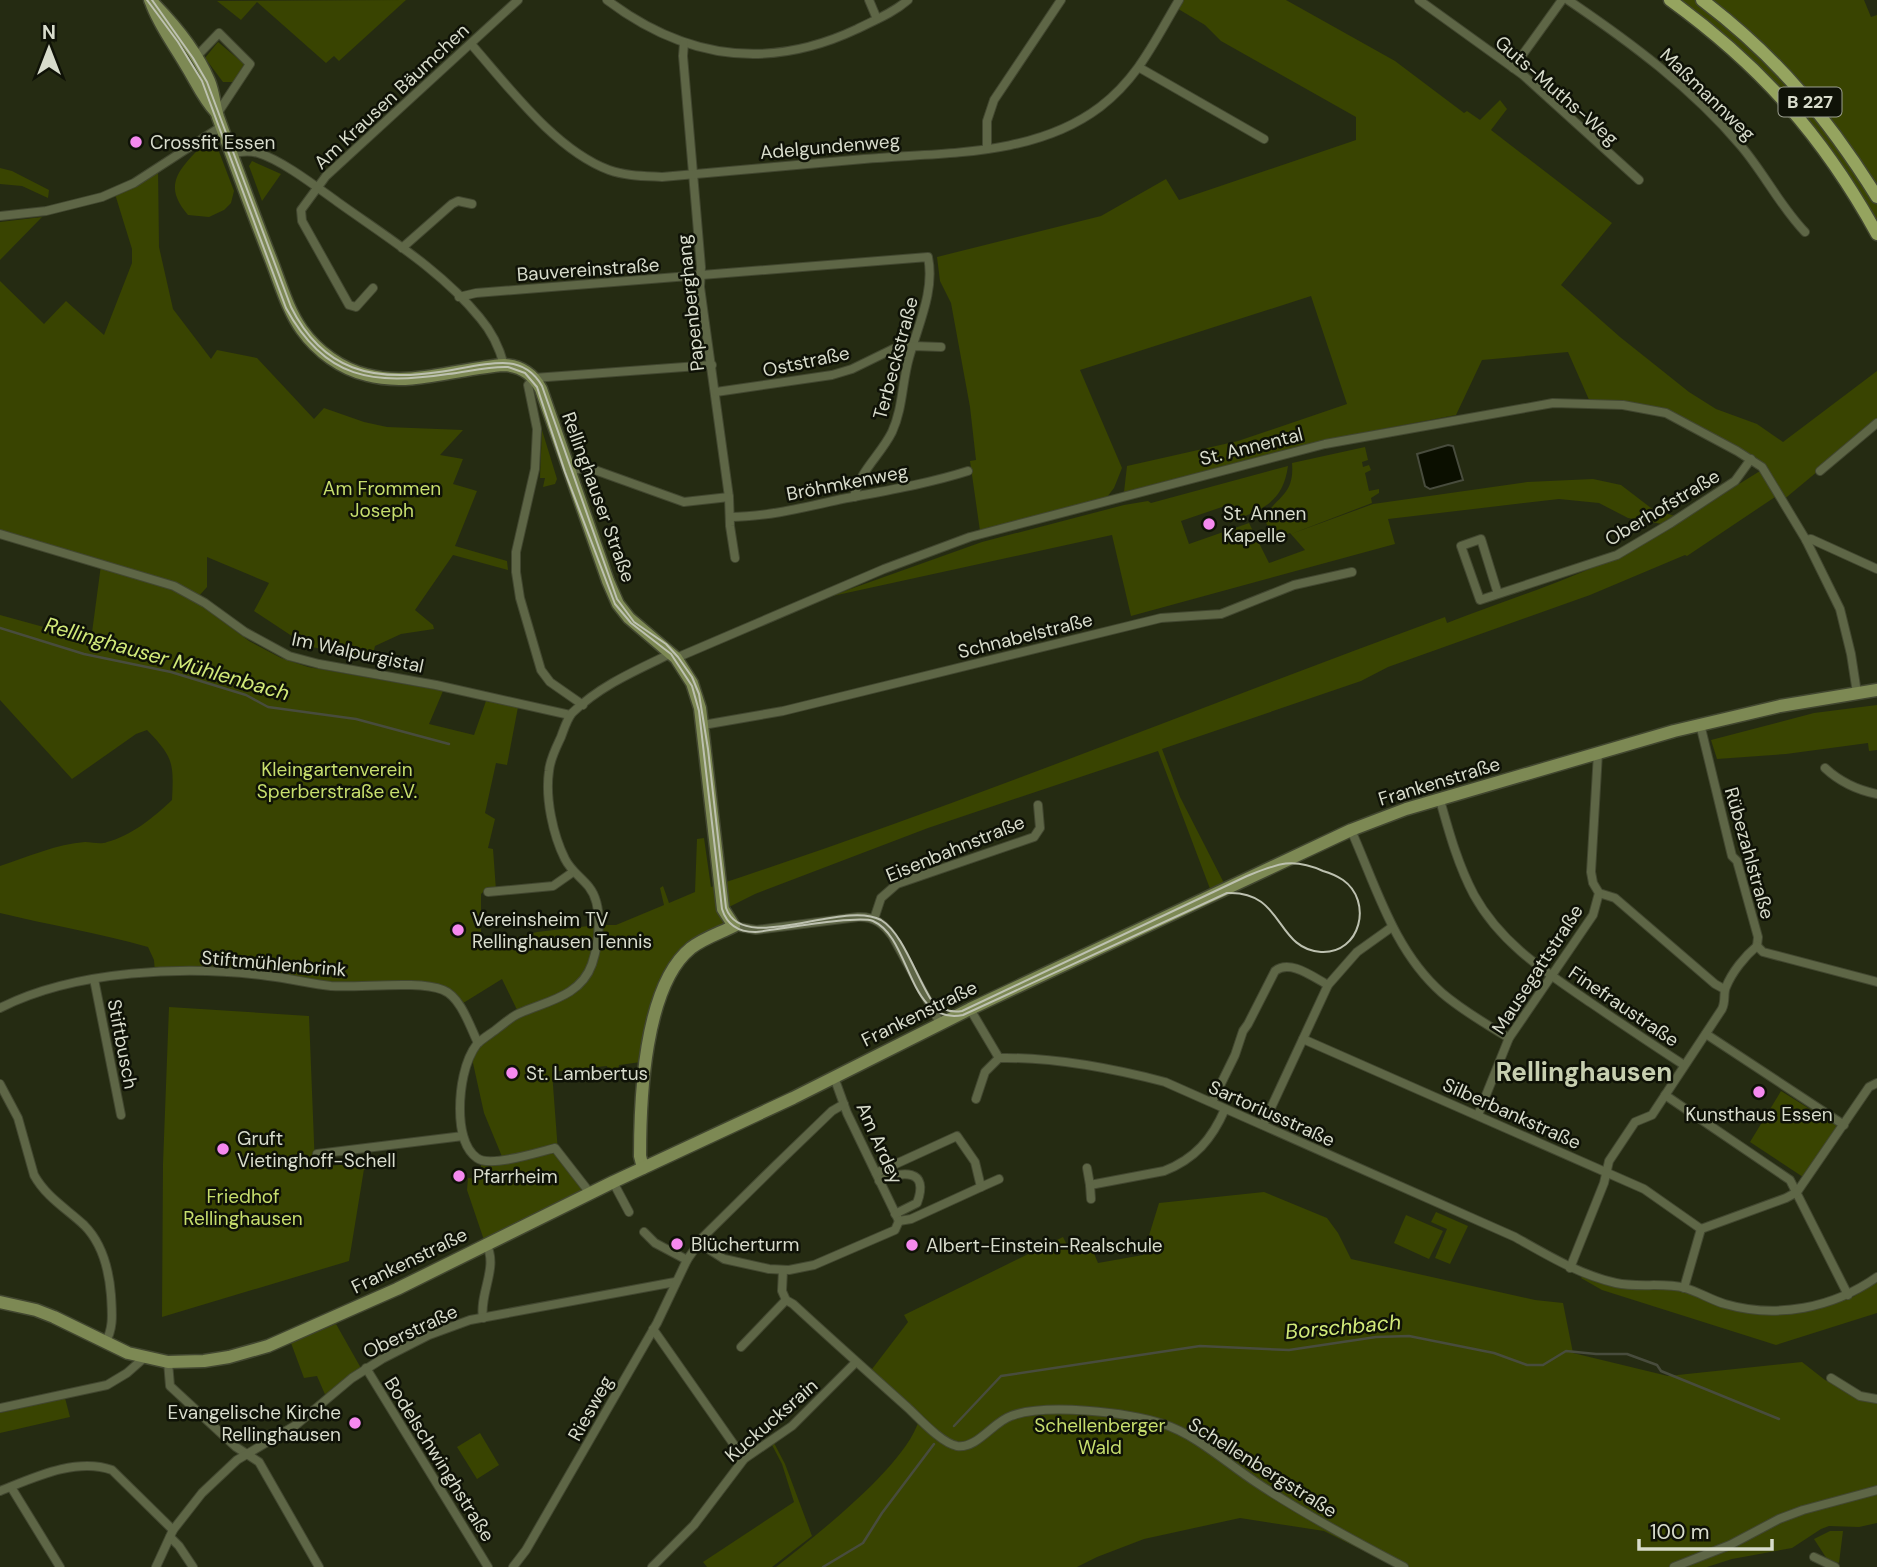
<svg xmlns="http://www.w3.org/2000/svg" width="1877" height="1567" viewBox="0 0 1877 1567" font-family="'DM Sans',sans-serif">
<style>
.green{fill:#394401}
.water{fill:#0b0f00;stroke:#484c3d;stroke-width:2}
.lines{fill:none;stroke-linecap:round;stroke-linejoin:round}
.stream{stroke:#484c3d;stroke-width:2.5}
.street-casing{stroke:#424730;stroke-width:10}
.secondary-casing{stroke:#424730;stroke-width:15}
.primary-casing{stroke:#424730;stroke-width:15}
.street{stroke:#5e6646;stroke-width:8}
.secondary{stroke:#7d8954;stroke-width:12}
.primary{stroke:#95a45f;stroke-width:12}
.tram{stroke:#bdc1b0;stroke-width:2}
.poi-dot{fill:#f589ef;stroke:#0f1207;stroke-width:2.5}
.labels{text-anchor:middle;stroke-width:5;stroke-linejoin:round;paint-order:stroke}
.shield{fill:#0f1207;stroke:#9c9f91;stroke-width:2}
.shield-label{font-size:18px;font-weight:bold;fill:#d8dccc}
.street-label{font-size:19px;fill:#d8dccc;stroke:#0f1207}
.poi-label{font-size:19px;fill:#d8dccc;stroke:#0f1207;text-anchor:start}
.park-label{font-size:19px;fill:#c7de6d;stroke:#0f1207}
.water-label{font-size:21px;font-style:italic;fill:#d2ea79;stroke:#0f1207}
.district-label{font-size:26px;font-weight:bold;fill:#c7cfb0;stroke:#0f1207}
</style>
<rect width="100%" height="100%" fill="#252b12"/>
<g class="green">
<polygon points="406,0 339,61 334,56 326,63 257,2 241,20 217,1"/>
<path d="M1179,0H1286L1395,61L1464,113L1467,111L1480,120L1500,100L1507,109L1491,130L1612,223L1561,285L1620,337L1689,392L1716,409L1757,424L1783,442L1877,371V422L1782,501L1778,495L1687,556L1685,555L1590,595L1388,667L1361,681L1162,749L1180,797L1226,887L1212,894L1158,751L928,828L755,894L725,909L734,924C720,932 703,937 690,947C661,970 648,1027 641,1062L619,1065L618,1071L608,1072L607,1066L587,1068V1074L571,1075V1070L552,1072L558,1152L589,1193L485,1243L467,1190L468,1178L481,1179V1160L503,1159L484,1113L471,1054L478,1043L519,1014L502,979L460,1005L456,998L445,990L429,986L333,985L269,975L222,971L155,973L154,960L148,947C99,933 49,925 0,913V866C27,857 57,844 85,842C93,842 100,845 107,842C131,836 154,817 172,800C174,762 173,757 147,730L136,734L72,779L0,700V615L91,640L101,565L151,581L194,600L249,641L281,658L308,667L443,691L429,724L474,735L486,701L518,707L507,765L496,763L485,813L495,819L488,848L493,849L496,890L484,891L481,894V947L537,932L597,925C596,942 595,961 585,976C581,983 573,988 570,993C593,976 597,952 599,925H616L664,905L660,888L663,886L669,903L695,892L697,839L704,838L711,887C958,806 1200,707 1445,617L1447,623C1503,601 1563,583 1617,556C1667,533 1713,500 1760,471L1743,453L1666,412L1650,408L1590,402L1568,352L1482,360L1456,415L1324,440L1124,492L1127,466L1238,441L1347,404L1311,296L1080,370L1122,468L1114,488L1107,497L980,531L970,461L976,460L970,407L951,303L940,281L937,257L1101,216L1166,179L1179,200L1356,140V117L1221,41L1205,25L1175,7Z"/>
<polygon points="1672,0 1864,0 1871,17 1877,15 1877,232 1808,129"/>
<polygon points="218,42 244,64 234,82 223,82 205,58"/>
<path d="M211,143L218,149L234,191L231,203L224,210L209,217L188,215C168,191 172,177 193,155C199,149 202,144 211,143Z"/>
<polygon points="252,161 281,174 262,201 249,166"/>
<polygon points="158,167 159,247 173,309 211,359 217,350 257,358 314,419 324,408 364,422 387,427 463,430 440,455 463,459 453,484 477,491 455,546 507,561 508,570 453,555 415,610 433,625 434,629 401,634 375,646 372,659 307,646 254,611 269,583 207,557 207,587 198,597 0,532 0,281 44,324 66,301 104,335 132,263 132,249 115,194"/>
<polygon points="0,168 12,171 49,190 48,198 22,186 0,184"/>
<polygon points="42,217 0,260 0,222"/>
<polygon points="542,430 557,479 555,484 543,487 545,478 540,478"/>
<path d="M1365,447L1368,460L1362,462L1363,467L1369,465L1371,470L1365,473L1369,491L1379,489V493L1371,498L1372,503L1291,534L1373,504L1527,482L1593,479L1621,485L1655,511L1676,516L1662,524L1628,518L1599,503L1559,499L1388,519L1395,544L1131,616L1112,535L828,597L982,542L1124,505L1148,501L1151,503L1288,466C1283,504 1260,510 1228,523L1222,507L1181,521L1189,544L1249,523L1269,563L1305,550L1290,533L1273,539L1265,520C1273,496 1295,498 1292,463Z"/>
<polygon points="1877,705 1877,750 1869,751 1868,743 1786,754 1717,759 1711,740 1814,713"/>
<polygon points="169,1007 309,1016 315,1167 365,1163 349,1261 162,1317 163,1164"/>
<polygon points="1781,1091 1837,1126 1803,1177 1750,1142"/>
<path d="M1264,1192L1327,1218L1338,1233L1351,1259L1535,1300L1563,1303L1573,1353L1668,1376L1802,1362L1825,1380L1861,1399L1877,1397V1489L1802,1509L1672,1567H1396L1324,1531L1240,1518L1144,1539L1097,1557L1077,1567H776C815,1536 905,1467 919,1420L869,1373L908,1322L904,1315L1063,1237L1072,1255L1093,1251L1098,1263L1143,1255L1159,1203Z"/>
<polygon points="1436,1212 1468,1226 1450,1264 1435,1258 1447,1229 1431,1222"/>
<polygon points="1406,1215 1443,1231 1429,1259 1394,1243"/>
<polygon points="1584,1273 1619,1286 1680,1290 1719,1306 1775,1314 1812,1310 1853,1297 1877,1282 1877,1313 1776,1345 1602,1290 1581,1278"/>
<polygon points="336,1324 362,1370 327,1399 317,1376 304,1378 291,1343"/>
<polygon points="65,1398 70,1417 0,1433 0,1413"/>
<polygon points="480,1433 499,1465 477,1479 457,1447"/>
<polygon points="774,1443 785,1464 812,1536 772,1567 707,1567 703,1562 794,1502 782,1464 772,1445"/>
<polygon points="1877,1491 1877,1523 1859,1527 1829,1526 1821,1529 1792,1548 1732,1559 1707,1567 1675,1567 1779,1520"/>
<polygon points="1830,1531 1843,1531 1839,1563 1827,1559 1814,1539"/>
</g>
<polygon class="water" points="1448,445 1453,446 1463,480 1430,489 1425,486 1417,454"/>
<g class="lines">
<g class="stream">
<polyline points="0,628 84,654 171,672 246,695 268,707 356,719 449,744"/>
<polyline points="954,1426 1001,1376 1200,1346 1289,1350 1376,1337 1409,1336 1494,1353 1527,1365 1543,1365 1566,1351 1596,1354 1627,1354 1657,1365 1661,1371 1779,1419"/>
<polyline points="823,1567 863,1543 882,1513 934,1444"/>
</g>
<defs>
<g id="street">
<path d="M607,0C685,59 768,71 857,29C875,20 893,13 908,0"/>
<polyline points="869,0 877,19"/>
<polyline points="1419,0 1523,75 1639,180"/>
<path d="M1568,0C1630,42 1692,88 1741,146C1764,173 1780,206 1805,232"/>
<polyline points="684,43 683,56 701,267 700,287 729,497 730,526 735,558"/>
<path d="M471,44C508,86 555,150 609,170C626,176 644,176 662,177C729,171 797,165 864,159C944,152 1034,157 1100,107C1139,77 1155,40 1179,0"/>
<polyline points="196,57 219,33 250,64 217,114"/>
<polyline points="1140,68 1264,139"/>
<polyline points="1513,68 1562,0"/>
<polyline points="987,149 987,121 994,100 1061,0"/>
<path d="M232,154C241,151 248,150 258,153C282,160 318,188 339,203C388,238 442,271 480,318C492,332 499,346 504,365"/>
<polyline points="0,216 46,211 102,197 134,183 222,126"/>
<polyline points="402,248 452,204 458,201 472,204"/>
<polyline points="373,288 356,307 349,305 302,221 301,210 326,176 518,0"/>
<path d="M459,297L476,293L928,257C935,291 918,325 909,358C902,382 903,408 892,432C880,456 860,470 854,497"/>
<polyline points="716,392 832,375 852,369 893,349 913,346 941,347"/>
<polyline points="568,471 583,468 592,469 684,502 729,497"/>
<polyline points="1820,471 1877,423"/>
<path d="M730,517C767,517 806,507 842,499C884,491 927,484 968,471"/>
<polyline points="0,534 174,586 205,603 245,632 289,656 319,664 436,685 570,715"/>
<polyline points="1806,540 1811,539 1877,569"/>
<polyline points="1498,594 1481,539 1461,546 1480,600 1617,555 1671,523 1735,481 1751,459"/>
<polyline points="676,658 884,569 970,537 1325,444 1553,403 1623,405 1666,413 1737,451 1762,467 1806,540 1840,609 1851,654 1857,693"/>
<polyline points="583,705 550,682 541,670 520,598 516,572 516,552 535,469 537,429 528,385 534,378 712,365"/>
<polyline points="1700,724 1732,856 1737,861 1758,937 1757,946"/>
<polyline points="703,725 783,711 1161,618 1221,614 1294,585 1352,572"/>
<path d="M1825,768C1840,782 1857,790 1877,794"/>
<path d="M1440,800C1449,832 1458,865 1474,895C1501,944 1546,972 1591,1003C1622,1024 1653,1045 1684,1065"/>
<path d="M1351,830C1376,886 1394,951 1442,993C1463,1011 1486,1024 1509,1038"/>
<polyline points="488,892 553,886 573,872"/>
<polyline points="1599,893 1615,898 1715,984 1724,989"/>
<polyline points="874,919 881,898 897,884 1034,837 1040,828 1038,805"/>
<path d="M734,926L756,930L858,917C874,916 884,924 893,937L940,1023"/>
<polyline points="1757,946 1763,952 1877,982"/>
<polyline points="94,979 121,1115"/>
<path d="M0,1008C75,970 186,965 268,976C289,978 310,984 331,986C361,988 419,980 443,990C461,997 470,1027 478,1043"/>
<polyline points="970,1009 999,1058"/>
<polyline points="1706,1034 1844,1125"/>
<polyline points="1303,1039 1644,1189 1701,1229"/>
<path d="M999,1058C1051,1057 1115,1069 1165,1082L1515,1237C1547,1255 1580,1275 1616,1283C1639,1288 1664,1282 1685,1288C1699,1292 1711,1300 1725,1304C1777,1319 1833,1308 1877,1277"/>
<polyline points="834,1077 847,1113 899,1221"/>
<path d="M0,1084L18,1118L34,1175C46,1197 67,1209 84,1225C103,1244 109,1270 111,1295C112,1313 114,1328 105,1343"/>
<polyline points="1665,1095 1790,1180 1848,1295"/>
<polyline points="976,1099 985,1072 999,1058"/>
<path d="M1212,1102L1235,1055L1243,1031L1248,1024L1275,971C1290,959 1313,977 1328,985"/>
<polyline points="1478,1115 1509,1038 1593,915 1599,893 1593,883 1591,872 1598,753"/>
<polyline points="1263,1125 1328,985 1357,952 1392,927"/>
<polyline points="317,1154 463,1136"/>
<path d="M1087,1168L1090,1185L1164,1171C1195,1159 1212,1139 1225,1109"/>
<polyline points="876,1173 957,1136 975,1162 981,1187 911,1219 899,1221"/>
<path d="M879,1181C902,1171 930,1168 917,1203L895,1214"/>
<polyline points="613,1182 629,1212"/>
<polyline points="1090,1185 1091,1199"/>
<polyline points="981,1187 999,1179"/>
<path d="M590,1193L555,1148C539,1152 490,1168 477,1158C463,1148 460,1125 460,1109C460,1089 464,1061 477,1044C483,1038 492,1033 498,1028C505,1023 512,1016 520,1013C547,1001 581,996 592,964C599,943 604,906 589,887C581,877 571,871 565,859C553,835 545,798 549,771C550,759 556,748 561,737C564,729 567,719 572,713C601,685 637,670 672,653"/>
<polyline points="644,1232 655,1243 687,1260"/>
<polyline points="699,1243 724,1259 769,1269 789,1270 814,1265 895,1230 899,1221"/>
<path d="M1570,1268L1604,1183L1609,1161L1635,1122L1652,1115L1722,1009C1726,1001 1723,993 1726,987C1732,972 1745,956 1757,946"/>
<path d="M783,1270L782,1291L786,1300L793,1304C831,1339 869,1373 907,1407C919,1418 941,1443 957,1446C977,1449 993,1422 1011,1416C1045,1403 1128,1412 1163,1424C1195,1434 1228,1464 1257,1483C1304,1514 1354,1541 1404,1567"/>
<polyline points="1684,1288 1701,1229 1786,1198 1797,1192 1869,1087 1877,1083"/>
<path d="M483,1318C479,1293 499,1267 486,1244"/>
<polyline points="653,1329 744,1459"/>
<polyline points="741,1347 786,1300"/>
<polyline points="168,1362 170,1386 236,1447 259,1462 319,1567"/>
<polyline points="366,1368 488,1567"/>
<polyline points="1831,1378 1860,1396 1877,1399"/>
<polyline points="0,1408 107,1385 127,1373 144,1358"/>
<polyline points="11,1487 60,1567"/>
<path d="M0,1491C33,1478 76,1457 112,1470L173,1530"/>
<polyline points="170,1537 179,1546 193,1567"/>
<polyline points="1814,1557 1835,1567"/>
<polyline points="156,1567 173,1530 202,1493 237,1460 296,1425 352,1378 382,1359 429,1335 470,1320 675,1282"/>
<polyline points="513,1567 526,1550 657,1323 687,1260 703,1237 776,1165 832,1111 844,1104"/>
<polyline points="652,1567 694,1525 744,1459 792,1426 856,1362"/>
<polyline points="1674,1567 1730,1545 1779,1519 1803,1510 1877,1490"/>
</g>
<g id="secondary">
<path d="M150,0C174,24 196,50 209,81C214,93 214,105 218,117C235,164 252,211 270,257C280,282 287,309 302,330C317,351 341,369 367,375C411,387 459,368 504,365C521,366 533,374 541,389L608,581L618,604L629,618L676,658L692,683L700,708L723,909L734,926C720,933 704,938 691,948C644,986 640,1100 640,1156L643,1168"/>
<path d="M151,2C159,25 174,44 186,65C196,81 203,98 216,112"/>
<polyline points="0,1302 36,1310 54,1317 128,1353 168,1362 204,1361 229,1357 268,1346 397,1289 613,1182 793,1098 970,1009 1351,830 1406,809 1674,731 1780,706 1877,690"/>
</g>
<g id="primary">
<path d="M1670,0C1761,66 1823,136 1877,234"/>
<path d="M1702,0C1777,57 1827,117 1877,197"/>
</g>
</defs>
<use href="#street" class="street-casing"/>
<use href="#secondary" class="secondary-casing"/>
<use href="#primary" class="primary-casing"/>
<use href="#street" class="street"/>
<use href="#secondary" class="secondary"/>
<use href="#primary" class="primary"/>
<path class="tram" d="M147,0L178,42L202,81L286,308C325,380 373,385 448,374C467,372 488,366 508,367L525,373L537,387L565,472L615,604L631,623L671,654L692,686L699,711L722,909C727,925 739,932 755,932C777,930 857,915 873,921C912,938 907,1026 963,1015L1227,893C1284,890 1275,949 1321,952C1361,954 1373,901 1343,880C1337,876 1330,873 1323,871C1292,857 1277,864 1247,876L962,1011C950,1013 941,1010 932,1001C917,979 903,933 881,920C843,899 743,956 726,908L708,749L699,694L692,677L678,657L666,644L634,622L617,599L542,386C534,372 521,363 503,363C482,363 460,369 439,372C373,382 323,371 291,307L207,82L193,58L152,0"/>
</g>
<g class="poi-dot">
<circle cx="136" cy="142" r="7"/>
<circle cx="1209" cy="524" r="7"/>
<circle cx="458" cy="930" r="7"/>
<circle cx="512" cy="1073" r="7"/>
<circle cx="1759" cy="1092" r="7"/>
<circle cx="223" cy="1149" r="7"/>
<circle cx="459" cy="1176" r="7"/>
<circle cx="677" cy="1244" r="7"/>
<circle cx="912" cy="1245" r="7"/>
<circle cx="355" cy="1423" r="7"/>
</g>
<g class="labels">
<rect class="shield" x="1778.5" y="87.5" width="63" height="29" rx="5"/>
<g class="shield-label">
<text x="1810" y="108">B 227</text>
</g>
<g class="street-label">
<text transform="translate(1557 90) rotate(41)" y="7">Guts-Muths-Weg</text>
<text transform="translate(1708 94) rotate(44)" y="7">Maßmannweg</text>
<text transform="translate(391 96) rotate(-43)" y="7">Am Krausen Bäumchen</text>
<text transform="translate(830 146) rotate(-5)" y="7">Adelgundenweg</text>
<text transform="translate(588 269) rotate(-4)" y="7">Bauvereinstraße</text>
<text transform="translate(690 303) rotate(-96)" y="7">Papenberghang</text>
<text transform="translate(895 358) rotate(-75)" y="7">Terbeckstraße</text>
<text transform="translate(806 361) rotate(-12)" y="7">Oststraße</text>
<text transform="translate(1251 446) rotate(-14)" y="7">St. Annental</text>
<text transform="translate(847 482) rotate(-11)" y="7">Bröhmkenweg</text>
<text transform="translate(599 497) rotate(70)" y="7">Rellinghauser Straße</text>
<text transform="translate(1662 507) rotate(-31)" y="7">Oberhofstraße</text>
<text transform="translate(1025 635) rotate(-14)" y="7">Schnabelstraße</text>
<text transform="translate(358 652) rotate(12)" y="7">Im Walpurgistal</text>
<text transform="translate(1439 781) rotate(-17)" y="7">Frankenstraße</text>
<text transform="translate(955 848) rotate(-22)" y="7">Eisenbahnstraße</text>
<text transform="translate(1750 853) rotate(74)" y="7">Rübezahlstraße</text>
<text transform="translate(274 963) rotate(5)" y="7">Stiftmühlenbrink</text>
<text transform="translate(1537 969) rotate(-57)" y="7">Mausegattstraße</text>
<text transform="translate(1624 1006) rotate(34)" y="7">Finefraustraße</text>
<text transform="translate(919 1013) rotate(-26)" y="7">Frankenstraße</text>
<text transform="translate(123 1044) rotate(79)" y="7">Stiftbusch</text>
<text transform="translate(1272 1113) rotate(24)" y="7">Sartoriusstraße</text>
<text transform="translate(1512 1113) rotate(24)" y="7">Silberbankstraße</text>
<text transform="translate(880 1143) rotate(66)" y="7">Am Ardey</text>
<text transform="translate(409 1260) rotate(-26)" y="7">Frankenstraße</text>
<text transform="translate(410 1331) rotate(-25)" y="7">Oberstraße</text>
<text transform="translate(590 1408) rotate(-61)" y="7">Riesweg</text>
<text transform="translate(771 1420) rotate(-41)" y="7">Kuckucksrain</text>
<text transform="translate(440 1459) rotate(58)" y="7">Bodelschwinghstraße</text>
<text transform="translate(1263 1467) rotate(32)" y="7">Schellenbergstraße</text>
</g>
<g class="poi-label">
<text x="150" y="149">Crossfit Essen</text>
<text x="1223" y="520">St. Annen<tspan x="1223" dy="22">Kapelle</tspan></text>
<text x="472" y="926">Vereinsheim TV<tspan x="472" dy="22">Rellinghausen Tennis</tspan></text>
<text x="526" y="1080">St. Lambertus</text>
<text x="1759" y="1121" text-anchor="middle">Kunsthaus Essen</text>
<text x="237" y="1145">Gruft<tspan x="237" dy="22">Vietinghoff-Schell</tspan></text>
<text x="473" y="1183">Pfarrheim</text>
<text x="691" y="1251">Blücherturm</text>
<text x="926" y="1252">Albert-Einstein-Realschule</text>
<text x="341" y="1419" text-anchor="end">Evangelische Kirche<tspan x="341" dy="22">Rellinghausen</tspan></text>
</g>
<g class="park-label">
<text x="382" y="495">Am Frommen<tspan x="382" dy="22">Joseph</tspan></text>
<text x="337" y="776">Kleingartenverein<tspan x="337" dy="22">Sperberstraße e.V.</tspan></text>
<text x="243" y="1203">Friedhof<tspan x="243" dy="22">Rellinghausen</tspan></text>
<text x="1100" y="1432">Schellenberger<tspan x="1100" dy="22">Wald</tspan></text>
</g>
<g class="water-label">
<text transform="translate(167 659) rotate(16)" y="7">Rellinghauser Mühlenbach</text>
<text transform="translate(1343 1327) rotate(-5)" y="7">Borschbach</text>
</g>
<g class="district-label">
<text x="1584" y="1081">Rellinghausen</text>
</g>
</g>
<g transform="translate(49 49)" stroke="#0f1207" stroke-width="5" paint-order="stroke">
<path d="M0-5L12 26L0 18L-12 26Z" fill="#d8dccc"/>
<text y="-10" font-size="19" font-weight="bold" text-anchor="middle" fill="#d8dccc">N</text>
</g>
<path d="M1639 1539v10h133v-10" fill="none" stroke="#d8dccc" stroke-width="3.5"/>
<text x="1650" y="1539" font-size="21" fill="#d8dccc" stroke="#0f1207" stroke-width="5" paint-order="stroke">100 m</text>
</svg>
